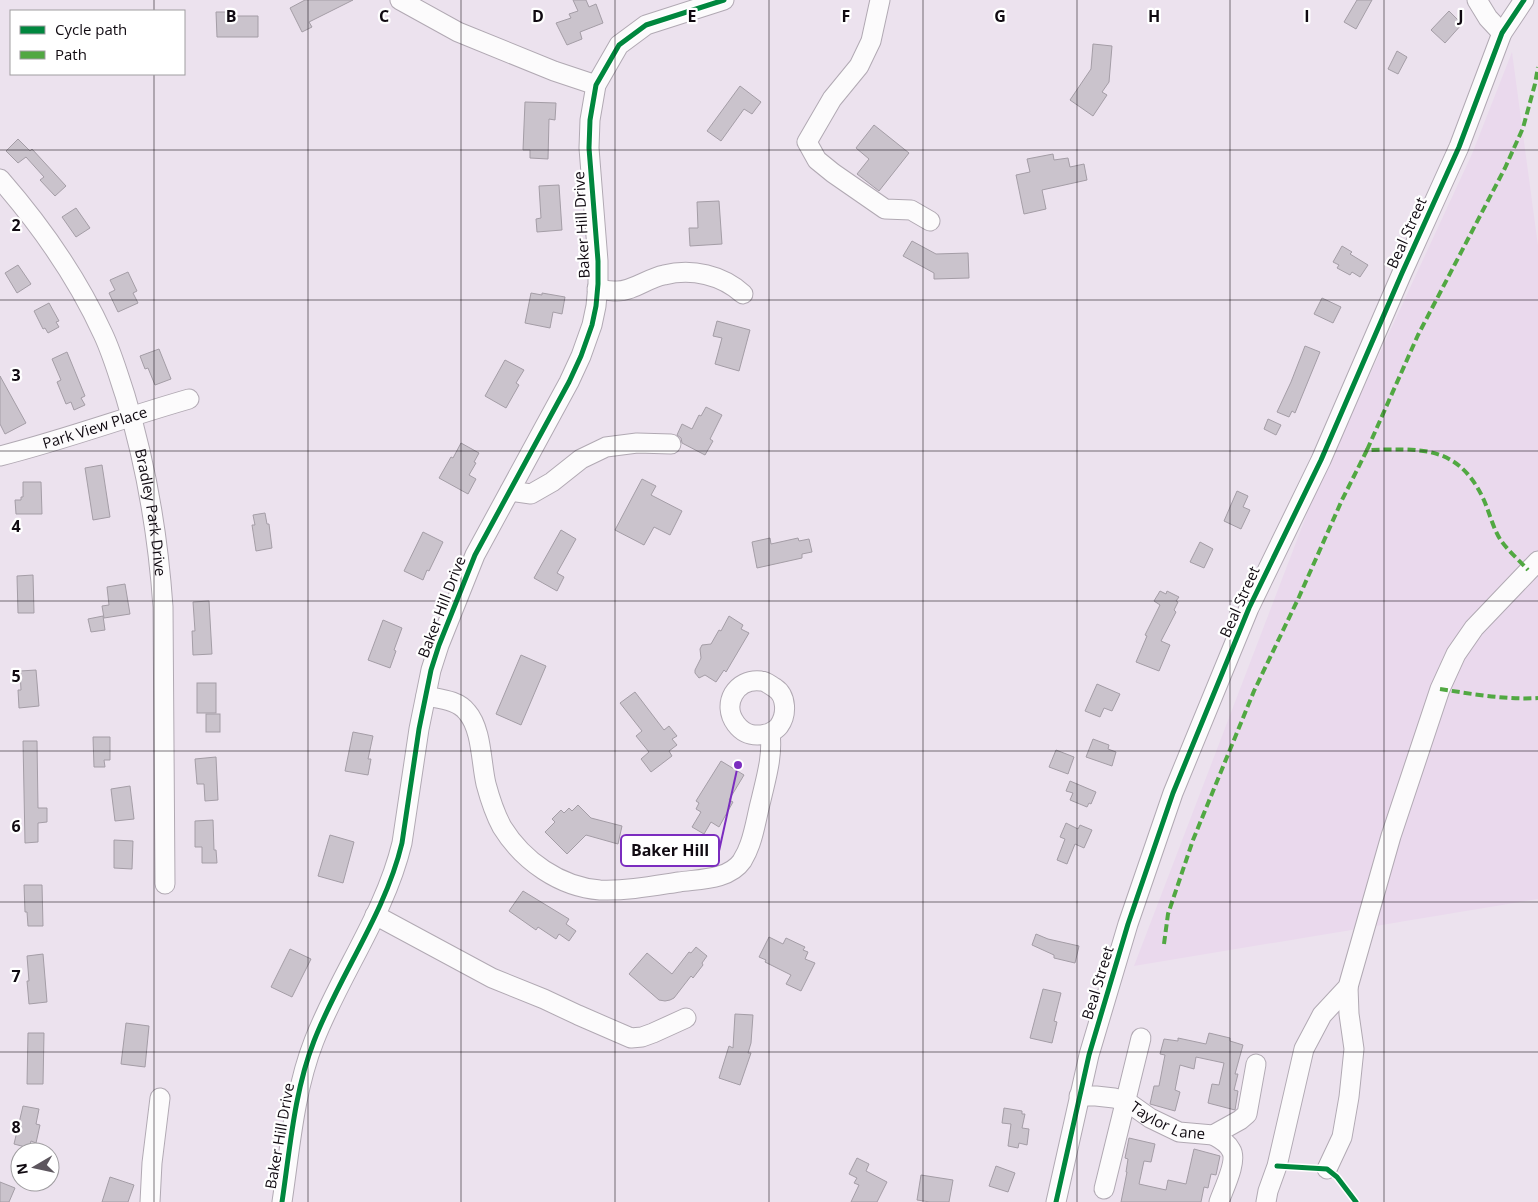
<svg xmlns="http://www.w3.org/2000/svg" width="1538" height="1202" viewBox="0 0 1538 1202" font-family="'Open Sans',sans-serif">
<style>
.built{fill:#ead9ed}
.building{fill:#cac3cc;stroke:#a49da6}
.lines{fill:none;stroke-linecap:round;stroke-linejoin:round}
.minor-casing{stroke:#b1a9b3;stroke-width:21}
.minor{stroke:#fcfbfc;stroke-width:19}
.quiet{stroke:#51a842;stroke-width:4;stroke-dasharray:8 4;stroke-linecap:butt}
.cycleway-casing{stroke:#fff;stroke-width:8}
.cycleway{stroke:#00873e;stroke-width:5}
.grid{fill:none;stroke:#100a11;stroke-width:1;stroke-opacity:0.55}
.labels{text-anchor:middle;stroke-width:4.5;stroke-linejoin:round;paint-order:stroke}
.street-label{font-size:15px;fill:#100a11;stroke:#fff}
.grid-label{font-size:16px;text-anchor:middle;font-weight:bold;fill:#100a11;stroke:#fff;stroke-width:4.5;stroke-linejoin:round;paint-order:stroke}
.leader{fill:none;stroke:#7b2cbf;stroke-width:2}
.callout-dot{fill:#7b2cbf;stroke:#fff;stroke-width:2}
.callout{fill:#fff;stroke:#7b2cbf;stroke-width:2}
.callout-label{font-size:16px;text-anchor:middle;font-weight:bold;fill:#100a11}
</style>
<rect width="100%" height="100%" fill="#ece2ee"/>
<polygon class="built" points="1512,52 1538,246 1538,899 1134,966 1315,493 1472,154"/>
<g class="building">
<polygon points="305,0 353,0 309,22 312,27 302,32 290,8"/>
<polygon points="573,0 586,0 589,7 596,4 603,23 580,32 582,39 567,45 556,23 571,18 569,14 578,11"/>
<polygon points="1357,0 1372,0 1356,29 1344,22"/>
<polygon points="1449,11 1462,24 1445,43 1431,30"/>
<polygon points="216,12 232,12 232,16 258,16 258,37 217,37"/>
<polygon points="1093,44 1112,46 1109,82 1102,92 1107,95 1093,116 1070,100 1091,69"/>
<polygon points="1397,51 1407,57 1398,74 1388,69"/>
<polygon points="740,86 761,102 752,114 744,109 721,141 707,131"/>
<polygon points="525,102 556,103 555,120 549,119 548,159 530,158 530,150 523,150"/>
<polygon points="874,125 909,153 879,191 857,174 869,159 856,148"/>
<polygon points="18,139 30,151 32,149 66,186 55,196 40,180 44,177 26,157 18,163 6,151"/>
<polygon points="1053,154 1054,160 1068,158 1070,167 1084,164 1087,180 1042,190 1046,209 1024,214 1016,175 1030,172 1027,159"/>
<polygon points="559,185 562,230 537,232 536,219 541,218 539,186"/>
<polygon points="719,201 722,244 690,246 689,228 698,228 697,202"/>
<polygon points="76,208 90,228 76,237 62,217"/>
<polygon points="912,241 936,254 968,253 969,278 934,279 934,273 903,256"/>
<polygon points="1342,246 1352,252 1350,254 1368,265 1360,277 1352,272 1350,275 1337,268 1339,265 1333,262"/>
<polygon points="18,265 31,284 17,293 5,273"/>
<polygon points="128,272 137,291 133,293 138,303 118,312 109,293 115,290 110,280"/>
<polygon points="531,293 542,295 542,293 565,297 562,314 553,312 550,328 525,323"/>
<polygon points="1322,298 1341,307 1333,323 1314,314"/>
<polygon points="49,303 59,321 56,322 59,327 48,333 45,328 43,329 34,311"/>
<polygon points="717,321 750,330 739,371 715,364 722,338 713,336"/>
<polygon points="1305,346 1320,352 1295,413 1292,411 1289,417 1277,412 1291,382"/>
<polygon points="159,349 171,379 155,385 148,368 145,369 140,356"/>
<polygon points="67,352 85,396 81,398 85,405 74,410 71,402 66,404 57,382 61,380 52,359"/>
<polygon points="505,360 524,370 516,383 519,385 506,408 485,396"/>
<polygon points="0,376 26,423 5,434 0,424"/>
<polygon points="706,407 722,415 710,439 713,441 705,455 682,443 681,438 677,435 682,424 692,429 699,415 701,416"/>
<polygon points="1268,419 1281,425 1276,435 1264,429"/>
<polygon points="461,443 479,453 474,462 476,463 469,475 476,479 468,494 439,478 451,457 453,458"/>
<polygon points="102,465 110,517 93,520 85,468"/>
<polygon points="642,479 656,486 651,495 682,511 670,535 654,527 644,545 615,530"/>
<polygon points="23,482 41,482 42,514 16,514 15,500 21,500 21,497 23,497"/>
<polygon points="1237,491 1248,496 1243,507 1250,510 1241,529 1224,521"/>
<polygon points="265,513 267,524 269,524 272,548 256,551 252,525 255,525 253,515"/>
<polygon points="561,530 576,539 557,573 564,577 557,591 534,578"/>
<polygon points="423,532 443,542 429,571 427,570 423,580 404,571"/>
<polygon points="770,538 771,544 798,538 799,541 809,539 812,552 802,554 802,558 757,568 752,542"/>
<polygon points="1200,542 1213,549 1204,568 1190,562"/>
<polygon points="33,575 34,613 18,613 17,576"/>
<polygon points="125,584 130,614 104,618 102,606 109,605 107,587"/>
<polygon points="1160,591 1166,594 1167,591 1179,597 1176,601 1178,602 1174,610 1176,612 1161,641 1170,645 1159,671 1136,662 1147,636 1145,635 1160,605 1154,601"/>
<polygon points="209,601 212,654 193,655 192,631 195,631 193,602"/>
<polygon points="103,616 105,630 91,632 88,619"/>
<polygon points="729,616 743,625 741,629 749,633 726,672 724,670 716,682 705,675 699,678 695,673 695,670 701,658 700,649 702,645 711,644 719,630 721,631"/>
<polygon points="383,620 402,628 394,650 396,651 390,668 368,660"/>
<polygon points="521,655 546,666 521,725 496,714"/>
<polygon points="36,670 39,706 19,708 18,690 21,690 20,671"/>
<rect x="197" y="683" width="19" height="30"/>
<polygon points="1097,684 1120,694 1112,711 1104,708 1100,717 1085,711"/>
<polygon points="635,692 664,730 669,726 677,736 672,739 677,745 669,751 672,756 651,772 641,759 649,752 636,736 642,731 620,703"/>
<rect x="206" y="714" width="14" height="18"/>
<polygon points="353,732 373,736 368,759 371,759 368,775 345,771"/>
<polygon points="93,737 110,737 110,760 104,760 105,767 94,767"/>
<polygon points="1093,739 1109,745 1108,749 1116,752 1112,766 1086,757"/>
<polygon points="23,741 37,741 38,808 47,808 47,822 38,823 38,842 25,843"/>
<polygon points="1056,750 1074,757 1068,774 1049,767"/>
<polygon points="216,757 218,800 205,801 204,784 197,784 195,759"/>
<polygon points="721,761 744,775 729,800 733,802 719,827 711,822 704,834 692,827 701,812 696,809 699,803 696,801"/>
<polygon points="1070,781 1096,792 1091,804 1089,803 1087,807 1070,800 1073,793 1066,791"/>
<polygon points="130,786 134,819 115,821 111,789"/>
<polygon points="578,805 591,818 622,826 618,844 586,835 567,854 545,832 555,822 552,819 561,810 564,813 569,808 572,811"/>
<polygon points="213,820 214,850 216,850 217,863 202,863 202,847 195,847 195,821"/>
<polygon points="1066,823 1078,829 1080,825 1092,830 1084,848 1075,844 1067,864 1057,860 1065,839 1060,837"/>
<polygon points="330,835 354,842 343,883 318,876"/>
<polygon points="114,840 133,841 132,869 114,868"/>
<polygon points="24,885 42,885 43,926 28,926 27,912 25,912"/>
<polygon points="523,891 569,919 566,924 576,931 569,941 559,934 556,939 538,927 536,930 509,911"/>
<polygon points="1036,934 1048,939 1079,946 1075,963 1054,958 1054,955 1032,945"/>
<polygon points="769,937 783,944 786,938 805,947 803,950 808,952 805,959 815,963 801,991 786,984 791,975 765,962 766,960 759,957"/>
<polygon points="696,947 707,956 702,963 703,965 693,978 691,976 674,998 670,1000 665,1001 659,1000 629,974 647,953 672,974 689,952 691,953"/>
<polygon points="290,949 311,959 292,997 271,987"/>
<polygon points="43,954 47,1002 29,1004 27,981 29,981 27,956"/>
<polygon points="1043,989 1061,993 1054,1021 1057,1022 1052,1043 1030,1038"/>
<polygon points="735,1014 753,1015 751,1043 748,1053 751,1053 740,1085 719,1078 729,1046 733,1048"/>
<polygon points="126,1023 149,1026 145,1067 121,1064"/>
<polygon points="28,1033 44,1033 43,1084 27,1084"/>
<polygon points="1209,1033 1230,1038 1230,1041 1243,1045 1235,1074 1238,1074 1234,1090 1238,1091 1235,1110 1208,1103 1212,1084 1219,1085 1224,1063 1196,1057 1194,1069 1180,1065 1175,1090 1180,1092 1175,1111 1150,1104 1154,1086 1159,1086 1165,1055 1160,1054 1164,1039 1178,1041 1178,1038 1206,1044"/>
<polygon points="23,1106 39,1109 36,1124 40,1125 36,1143 31,1141 29,1148 14,1144"/>
<polygon points="1004,1108 1022,1111 1022,1114 1025,1114 1022,1128 1029,1129 1027,1145 1019,1143 1018,1148 1008,1146 1011,1124 1002,1123"/>
<polygon points="1129,1138 1155,1144 1151,1162 1144,1161 1139,1184 1166,1190 1168,1180 1186,1184 1194,1149 1220,1156 1216,1175 1211,1174 1208,1188 1204,1187 1201,1202 1121,1202 1127,1172 1126,1172 1128,1159 1125,1158"/>
<polygon points="857,1158 869,1164 866,1171 887,1182 877,1202 851,1202 859,1185 854,1183 857,1178 849,1174"/>
<polygon points="996,1166 1015,1173 1008,1192 989,1186"/>
<polygon points="921,1175 953,1180 949,1202 930,1202 917,1200"/>
<polygon points="110,1177 134,1185 128,1202 102,1202"/>
<polygon points="0,1182 15,1188 9,1202 0,1202"/>
</g>
<g class="lines">
<defs>
<g id="minor">
<polyline points="400,0 458,32 554,71 596,85"/>
<polyline points="880,0 871,41 859,66 832,99 807,142 817,160 833,173 885,209 911,210 930,221"/>
<polyline points="1477,0 1488,18 1502,33"/>
<path id="s1" d="M0,179C41,226 77,277 103,334C112,353 118,374 125,395C146,464 158,535 163,607L165,884"/>
<path d="M597,289C604,290 610,291 617,291C633,291 648,278 664,275C692,268 722,275 743,294"/>
<path id="s2" d="M0,456C64,440 126,417 189,399"/>
<polyline points="510,491 531,494 552,482 581,459 606,447 637,443 671,444"/>
<path d="M426,696C440,699 458,700 467,712C482,729 481,763 486,784C490,799 495,814 502,827C523,861 560,887 600,890C627,891 653,886 679,882C699,879 729,880 742,861C745,856 748,850 750,844C755,830 757,815 761,800C766,778 773,756 770,733C773,731 777,729 779,726C787,715 787,696 775,688C771,686 766,681 761,681C736,678 721,704 736,724C745,736 756,737 770,733"/>
<polyline points="375,915 492,978 544,999 578,1015 631,1038 642,1037 653,1033 686,1018"/>
<path id="s3" d="M1079,1096H1096L1114,1098L1126,1101L1150,1118L1179,1132L1213,1135L1240,1120L1247,1114L1256,1064"/>
<path d="M1213,1135C1220,1139 1227,1142 1231,1150C1238,1161 1223,1190 1219,1202"/>
<polyline points="1327,1169 1342,1137 1349,1097 1354,1049 1349,1014 1348,987"/>
<polyline points="1104,1189 1141,1038"/>
<polyline points="150,1202 152,1163 160,1098"/>
<path d="M282,1202C290,1149 294,1092 314,1041C340,974 385,914 402,843L419,729L431,670L439,645L475,555L569,382L581,356L592,325L596,306L598,284V261L589,148L590,120L596,85L619,45L646,25L724,0"/>
<polyline points="1056,1202 1089,1055 1128,924 1173,793 1249,608 1321,460 1402,273 1459,147 1502,33 1524,0"/>
<polyline points="1266,1202 1268,1191 1277,1166 1304,1049 1322,1015 1348,987 1391,836 1440,689 1456,654 1474,628 1538,561"/>
</g>
</defs>
<use href="#minor" class="minor-casing"/>
<use href="#minor" class="minor"/>
<g class="quiet">
<polyline points="1367,450 1418,335 1505,168 1523,128 1535,84 1538,67"/>
<path d="M1440,689C1472,694 1505,700 1538,698"/>
<path d="M1164,944L1168,914L1193,840L1254,691L1299,597L1342,500L1367,450C1419,449 1456,444 1482,496C1489,510 1492,526 1500,539C1507,550 1519,560 1528,570"/>
</g>
<defs>
<g id="cycleway">
<polyline points="1277,1166 1327,1169 1337,1177 1356,1202"/>
<path d="M282,1202C290,1149 294,1092 314,1041C340,974 385,914 402,843L419,729L431,670L439,645L475,555L569,382L581,356L592,325L596,306L598,284V261L589,148L590,120L596,85L619,45L646,25L724,0"/>
<polyline points="1056,1202 1089,1055 1128,924 1173,793 1249,608 1321,460 1402,273 1459,147 1502,33 1524,0"/>
</g>
</defs>
<use href="#cycleway" class="cycleway-casing"/>
<use href="#cycleway" class="cycleway"/>
</g>
<path class="grid" d="M154,0V11M308,0V1202M461,0V1202M615,0V1202M769,0V1202M923,0V1202M1077,0V1202M1230,0V1202M1384,0V1202M154,74V1202M0,150H1538M0,300H1538M0,451H1538M0,601H1538M0,751H1538M0,902H1538M0,1052H1538"/>
<g class="labels">
<g class="street-label">
<text transform="translate(582 225) rotate(-93)" y="5">Baker Hill Drive</text>
<text transform="translate(1407 233) rotate(-66)" y="5">Beal Street</text>
<text dy="5" stroke="none"><textPath href="#s2" startOffset="99">Park View Place</textPath></text>
<text dy="5" stroke="none"><textPath href="#s1" startOffset="372">Bradley Park Drive</textPath></text>
<text transform="translate(1240 602) rotate(-66)" y="5">Beal Street</text>
<text transform="translate(442 607) rotate(-69)" y="5">Baker Hill Drive</text>
<text transform="translate(1098 983) rotate(-73)" y="5">Beal Street</text>
<text dy="5" stroke="none"><textPath href="#s3" startOffset="95">Taylor Lane</textPath></text>
<text transform="translate(280 1136) rotate(-80)" y="5">Baker Hill Drive</text>
</g>
</g>
<g class="grid-label">
<text x="231" y="22">B</text>
<text x="384" y="22">C</text>
<text x="538" y="22">D</text>
<text x="692" y="22">E</text>
<text x="846" y="22">F</text>
<text x="1000" y="22">G</text>
<text x="1154" y="22">H</text>
<text x="1307" y="22">I</text>
<text x="1461" y="22">J</text>
<text x="16" y="231">2</text>
<text x="16" y="381">3</text>
<text x="16" y="532">4</text>
<text x="16" y="682">5</text>
<text x="16" y="832">6</text>
<text x="16" y="982">7</text>
<text x="16" y="1133">8</text>
</g>
<path class="leader" d="M738 765L719 851"/>
<circle class="callout-dot" cx="738" cy="765" r="5"/>
<rect class="callout" x="621" y="835" width="98" height="31" rx="5"/>
<g class="callout-label">
<text x="670" y="856">Baker Hill</text>
</g>
<rect x="10" y="10" width="175" height="65" fill="#ffffff" stroke="#9f9da0"/>
<rect x="20" y="26" width="25" height="8" fill="#00873e" stroke="#9f9da0"/>
<text x="55" y="35" font-size="15" fill="#100a11">Cycle path</text>
<rect x="20" y="51" width="25" height="8" fill="#51a842" stroke="#9f9da0"/>
<text x="55" y="60" font-size="15" fill="#100a11">Path</text>
<g transform="translate(35 1167) rotate(261)"><circle r="24" fill="#ffffff" stroke="#9f9da0"/>
<path d="M0-4L9 19L0 12L-9 19Z" fill="#5d565e"/>
<text y="-8" font-size="14" font-weight="bold" text-anchor="middle" fill="#100a11">N</text>
</g>
</svg>
